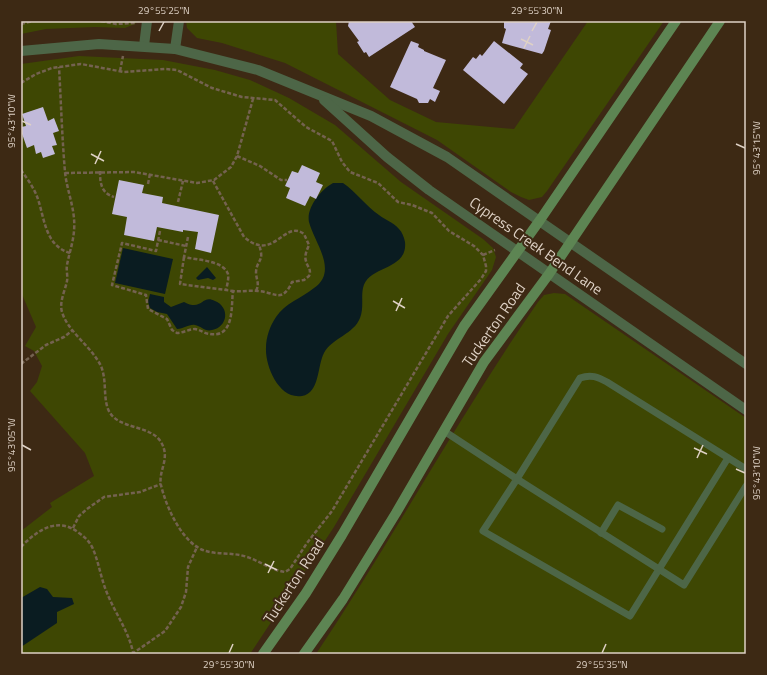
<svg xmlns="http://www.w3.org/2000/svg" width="767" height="675" viewBox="0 0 767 675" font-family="'Titillium Web',sans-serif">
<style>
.green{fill:#3e4703}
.water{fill:#0a1c21}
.building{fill:#c1bada}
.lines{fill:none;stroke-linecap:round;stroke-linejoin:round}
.path{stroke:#746250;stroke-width:2.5;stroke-dasharray:4 2;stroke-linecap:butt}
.service{stroke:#4d6647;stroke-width:7}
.minor{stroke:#4d6647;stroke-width:10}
.tertiary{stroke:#4d6647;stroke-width:10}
.secondary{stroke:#5d8553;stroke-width:10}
.ticks{fill:none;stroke:#ded1c5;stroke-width:1.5}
.labels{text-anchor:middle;stroke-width:4;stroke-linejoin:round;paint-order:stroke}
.street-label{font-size:15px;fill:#ded1c5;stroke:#3d2914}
.neatline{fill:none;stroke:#ded1c5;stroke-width:1.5}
.ticks-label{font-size:10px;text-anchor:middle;fill:#ded1c5}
</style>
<rect width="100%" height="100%" fill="#3d2914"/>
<g class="green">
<polygon points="21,21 137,21 135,24 125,28 95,27 46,29 21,34"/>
<polygon points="186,21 336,21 338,54 390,100 436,122 514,129 588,21 664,21 547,191 542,197 529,200 521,197 511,192 437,140 285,63 222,43 197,38 187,28"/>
<polygon points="79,56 163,60 215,70 250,80 289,98 335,125 401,182 483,239 493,248 496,257 492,270 448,334 334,527 250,654 21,654 21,531 52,507 50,503 94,476 85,453 30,391 37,382 42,366 34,351 25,346 36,327 21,292 21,64"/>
<path d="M554,293L565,294L746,418V654H316C393,539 459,416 538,302L544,295Z"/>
</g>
<g class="water">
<path d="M333,183H343C356,192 366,206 379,215C385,220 393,222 399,229C402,232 404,237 405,242C408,271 368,265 363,288C361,297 364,308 360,318C354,334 332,338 324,353C317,366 320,393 302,396C279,400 265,366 266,348C266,337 270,326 276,317C285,303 302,298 314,288C339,271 314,242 309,222C306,207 322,189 333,183Z"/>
<polygon points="123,248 173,259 165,294 115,283"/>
<polygon points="207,267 216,278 213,280 208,278 198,280 196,278"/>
<path d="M150,294L164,297V302L171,307L184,302C203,312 201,294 215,301C230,307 228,327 212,330C205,332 201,326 195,325C189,324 184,329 177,329L167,314L157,312L150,308L148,302Z"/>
<polygon points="40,587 47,589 53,597 72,598 74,604 57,612 57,623 21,647 21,598"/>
</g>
<g class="building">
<polygon points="349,21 411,21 415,27 369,57 366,52 364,53 357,42 359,41 348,26"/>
<polygon points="504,21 551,21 548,29 551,30 544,51 542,54 502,43 506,29 504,28"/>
<polygon points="411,41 419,44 418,47 424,50 424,51 446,60 433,88 440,91 435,102 430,99 428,103 419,103 417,99 390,87"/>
<polygon points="494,41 523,64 520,68 528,74 504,104 463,70 473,57 476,59 480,54 482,56"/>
<polygon points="43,107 48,121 54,118 59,131 53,133 57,145 52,146 55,154 43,158 41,152 36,154 34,145 27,148 21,131 21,127 26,126 22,114"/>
<polygon points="302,165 320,173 316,182 323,185 316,199 310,196 305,206 286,198 290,188 285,186 292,171 298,173"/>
<polygon points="119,180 144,185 142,193 163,197 162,203 219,215 211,253 195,249 198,232 183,230 183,232 157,227 154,241 124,235 127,217 112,214"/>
</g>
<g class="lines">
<g class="path">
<polyline points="101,21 116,24 136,23"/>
<polyline points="21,24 33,21"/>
<polyline points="120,71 123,56"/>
<path d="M21,83L36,74L52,68L81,64L124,72L165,69L177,70L212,88L242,97L275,100L306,127L332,141L342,162L350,172L378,183L398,202L412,205L432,213L449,231L474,246L483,255L486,266V271L481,279L448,316L332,511L307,543L290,569L285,572C271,570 260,561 247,557C233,552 219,555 206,551C183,545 166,507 161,485C158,470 171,459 161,442C150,424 116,430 108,409C103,396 107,381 101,366C91,346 68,332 62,312C59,302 65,291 67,281C68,276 66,270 67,265C69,254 73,243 74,231C76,210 67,192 65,172C62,137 61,102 59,67"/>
<polyline points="237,156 260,166 281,180 287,180"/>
<path d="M21,170C26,177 32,185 36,194C45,215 43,245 70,253"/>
<path d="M100,171C100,183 101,193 114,197"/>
<polyline points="65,173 134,172 197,183 214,180 231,167 237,156 253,99"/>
<polyline points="148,184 150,174"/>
<polyline points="178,202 183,181"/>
<path d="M160,231L156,251L122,243L112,285L146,295L148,309L167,319L172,330L177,333C183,333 189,329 195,329C201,330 205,334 210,334C235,338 231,305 233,291C242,292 250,290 258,291C275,292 282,304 292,282L304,280L309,276C312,269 307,267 306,261C304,256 307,250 309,245L304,234C284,219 274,263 244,237L213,181"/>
<path d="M188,237L184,257C196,260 223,260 228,274C229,278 227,286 226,290"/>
<polyline points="158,240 186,246"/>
<polyline points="483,255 495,250"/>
<polyline points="184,257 180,284 233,291"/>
<path d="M256,291C260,283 256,280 256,272C257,259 265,262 259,245"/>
<polyline points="21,364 46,345 64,337 73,330"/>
<polyline points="73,528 79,516 87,509 104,497 140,492 161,484"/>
<path d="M21,547C37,530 58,516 79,533C85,537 90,542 93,549C99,563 101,579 107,593C115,613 128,630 133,652"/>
<polyline points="132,654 165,631 181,607 186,592 188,567 197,547"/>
</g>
<g class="service">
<polyline points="444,431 517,479 483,531 630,616 728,458"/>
<path d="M746,469L607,382C598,377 591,374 580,378L517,479L684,585L746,486"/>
<polyline points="601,533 618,505 662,529"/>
</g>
<g class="minor">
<polyline points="144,46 147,21"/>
<polyline points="175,49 179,21"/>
</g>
<g class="tertiary">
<polyline points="21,51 99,44 175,49 258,70 371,116 447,157 746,364"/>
<polyline points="324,100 387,157 429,190 746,410"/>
</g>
<g class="secondary">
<polyline points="263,654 306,593 342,535 464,326 540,220 676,21"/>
<polyline points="304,654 343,599 396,513 484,362 549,274 720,21"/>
</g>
</g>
<path class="ticks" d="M159,31L164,22M532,31L537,22M521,39L533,45M524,48L530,36M22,121L31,125M736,144L745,148M91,154L104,161M95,164L101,151M393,301L405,308M396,311L402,298M22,445L31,450M694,448L707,454M697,458L703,445M736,469L745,473M265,564L277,570M268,573L274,561M229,653L233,644M602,653L606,644"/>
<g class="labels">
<g class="street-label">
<text transform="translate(536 246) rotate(35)" y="5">Cypress Creek Bend Lane</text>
<text transform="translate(494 325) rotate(-55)" y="5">Tuckerton Road</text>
<text transform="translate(294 581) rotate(-57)" y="5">Tuckerton Road</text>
</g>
</g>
<rect width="767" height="675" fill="none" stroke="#3d2914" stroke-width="44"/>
<rect x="22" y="22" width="723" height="631" class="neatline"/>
<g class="ticks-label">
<text x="164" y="14">29°55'25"N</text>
<text x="537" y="14">29°55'30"N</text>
<text transform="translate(11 121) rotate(-90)" y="4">95°43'10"W</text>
<text transform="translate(756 148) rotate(-90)" y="4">95°43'15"W</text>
<text transform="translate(11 445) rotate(-90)" y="4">95°43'05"W</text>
<text transform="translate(756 473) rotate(-90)" y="4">95°43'10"W</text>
<text x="229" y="668">29°55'30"N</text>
<text x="602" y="668">29°55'35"N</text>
</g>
</svg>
